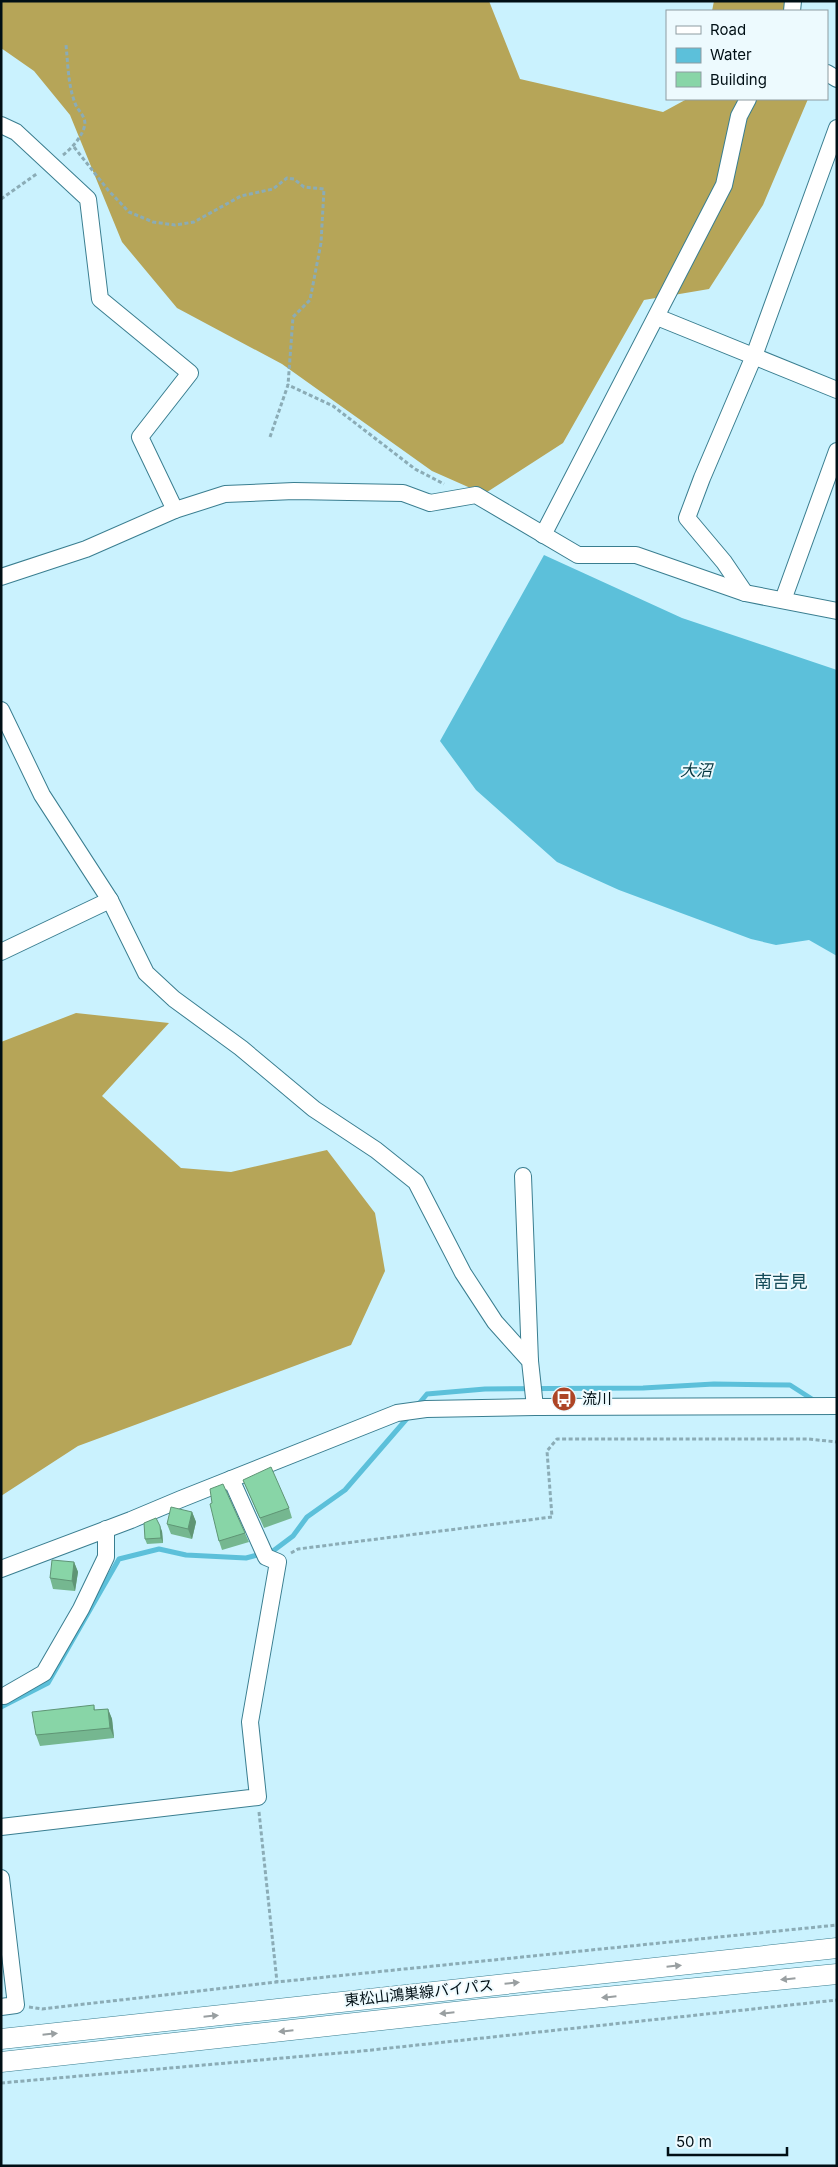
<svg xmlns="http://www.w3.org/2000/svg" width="838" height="2167" viewBox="0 0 838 2167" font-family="Inter,'Noto Sans JP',sans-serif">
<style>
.forest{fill:#b6a558}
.water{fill:#5cc0da}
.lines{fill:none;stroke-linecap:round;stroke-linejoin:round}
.stream{stroke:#5cc0da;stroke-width:5}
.minor-casing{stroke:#3a7e90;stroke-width:18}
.major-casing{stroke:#3a7e90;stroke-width:21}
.path{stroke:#8bacb6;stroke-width:3;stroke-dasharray:4 2.5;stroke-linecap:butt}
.minor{stroke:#fff;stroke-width:16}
.major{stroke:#fff;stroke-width:20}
.wall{fill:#75b790}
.shaded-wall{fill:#5f9575}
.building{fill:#88d5a7;stroke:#5f9575}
.oneway{fill:#999fa1}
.labels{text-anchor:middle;stroke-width:4;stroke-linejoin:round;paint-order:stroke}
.poi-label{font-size:15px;fill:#000f15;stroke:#edfafe;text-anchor:start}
.street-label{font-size:15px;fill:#000f15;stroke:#edfafe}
.water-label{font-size:16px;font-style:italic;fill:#01333d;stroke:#edfafe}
.quarter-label{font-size:18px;fill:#144b58;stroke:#edfafe}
</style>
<rect width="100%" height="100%" fill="#caf2fe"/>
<g class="forest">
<polygon points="1,1 489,1 520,79 663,112 687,99 808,99 763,205 709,289 644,300 563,443 484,494 432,471 282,364 177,308 122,242 70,115 34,71 1,48"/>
<polygon points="714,1 786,1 789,11 712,11"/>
<polygon points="76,1013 169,1023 102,1096 181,1168 231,1172 327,1150 375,1213 385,1271 351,1345 78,1446 1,1496 1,1042"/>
</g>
<polygon class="water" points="544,555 682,618 837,670 837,956 809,940 776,945 751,939 619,890 557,862 476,790 440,741"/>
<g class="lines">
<g class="stream">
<polyline points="417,1406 427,1394 485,1389 643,1388 714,1384 790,1385 815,1401"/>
<polyline points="1,1707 48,1683 119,1559 159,1549 186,1555 246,1558 273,1551 293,1536 307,1517 345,1490 410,1415"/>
</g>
<defs>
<g id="minor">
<polyline points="792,11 793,1"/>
<polyline points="827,73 837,79"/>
<polyline points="1,125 16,132 88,199 100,299 190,373 140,437 175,510"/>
<polyline points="657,317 837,390"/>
<polyline points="543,535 724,185 739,116 748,99"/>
<polyline points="1,577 86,549 175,510 225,494 294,491 403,493 430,503 476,495 578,555 636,555 745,593 837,611"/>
<polyline points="745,593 724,562 687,518 702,478 754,356 837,128"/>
<polyline points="783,600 837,451"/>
<polyline points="1,710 42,795 110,900 146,973 174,999 241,1048 314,1109 376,1150 416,1182 463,1273 495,1322 530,1361 535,1407"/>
<polyline points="1,952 110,900"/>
<polyline points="523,1176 530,1361"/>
<polyline points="1,1569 131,1520 181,1499 397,1413 426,1409 535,1407 837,1406"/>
<polyline points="4,1696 44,1673 81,1609 106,1557 106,1529"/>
<polyline points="1,1827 258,1797 250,1722 278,1562 266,1557 231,1479"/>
<polyline points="1,1878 16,2005 1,2007"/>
</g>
<g id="major">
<polyline points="1,2039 837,1948"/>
<polyline points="1,2062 482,2009 837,1974"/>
</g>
</defs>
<use href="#minor" class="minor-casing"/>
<use href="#major" class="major-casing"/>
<g class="path">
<polyline points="74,147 108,190 129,212 153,222 175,225 194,222 241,196 273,189 287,178 294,179 304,187 324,189 321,243 310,300 293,317 288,385"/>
<path d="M63,155C72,148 83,136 85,124C85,115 77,110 75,103C68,85 68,64 66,45"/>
<polyline points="1,199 38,173"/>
<polyline points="270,437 288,385 333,406 415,469 444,484"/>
<polyline points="291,1553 298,1549 552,1517 547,1451 557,1439 808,1439 837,1442"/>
<polyline points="259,1812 277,1982"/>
<polyline points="29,2007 42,2009 277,1982 837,1925"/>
<polyline points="1,2083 362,2051 837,2000"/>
</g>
<use href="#minor" class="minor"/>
<use href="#major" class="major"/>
</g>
<g class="wall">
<polygon points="243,1480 289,1508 292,1518 264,1528"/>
<polygon points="212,1503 245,1533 249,1542 222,1550 219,1541"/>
<polygon points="192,1512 196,1522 192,1539 171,1534 167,1524"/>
<polygon points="162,1531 163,1543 147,1544 145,1539"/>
<polygon points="74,1562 78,1572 75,1591 53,1589 50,1578"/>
<polygon points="94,1705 95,1710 108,1709 112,1719 114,1738 40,1746 36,1735"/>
</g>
<g class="shaded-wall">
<polygon points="192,1512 196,1522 192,1539 188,1529"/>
<polygon points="160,1526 162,1531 163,1543 161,1538"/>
<polygon points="74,1562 78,1572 75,1591 72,1581"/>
<polygon points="108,1709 112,1719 114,1738 110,1728"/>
</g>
<g class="building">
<polygon points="271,1467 289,1508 260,1518 243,1480"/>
<polygon points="223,1484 245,1533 219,1541 210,1504 212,1503 210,1489"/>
<polygon points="171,1507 192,1512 188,1529 167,1524"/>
<polygon points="156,1518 160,1526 161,1538 145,1539 144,1523"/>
<polygon points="52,1560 74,1562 72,1581 50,1578"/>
<polygon points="94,1705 94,1710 108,1709 110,1728 36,1735 32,1712"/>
</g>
<defs><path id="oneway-solid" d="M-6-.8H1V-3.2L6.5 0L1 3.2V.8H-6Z" transform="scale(1.25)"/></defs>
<g class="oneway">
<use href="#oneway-solid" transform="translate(674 1966) rotate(-6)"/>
<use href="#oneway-solid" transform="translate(788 1979) rotate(174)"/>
<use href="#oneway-solid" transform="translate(512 1983) rotate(-6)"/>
<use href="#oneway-solid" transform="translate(609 1997) rotate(174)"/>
<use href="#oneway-solid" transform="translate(447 2013) rotate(174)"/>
<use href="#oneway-solid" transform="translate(211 2016) rotate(-6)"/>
<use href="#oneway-solid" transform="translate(286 2031) rotate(174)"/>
<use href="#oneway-solid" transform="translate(50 2034) rotate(-6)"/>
</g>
<defs>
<symbol id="bus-disc" viewBox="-11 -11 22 22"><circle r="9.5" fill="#ad4526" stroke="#edfafe"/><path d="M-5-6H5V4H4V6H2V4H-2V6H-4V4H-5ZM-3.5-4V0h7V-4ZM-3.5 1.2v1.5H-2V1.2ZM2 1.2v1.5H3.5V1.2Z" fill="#fff"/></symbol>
</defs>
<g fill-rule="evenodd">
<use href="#bus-disc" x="550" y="1385" width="28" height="28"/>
</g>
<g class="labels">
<g class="poi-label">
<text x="582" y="1404">流川</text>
</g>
<g class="street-label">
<text transform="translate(419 1993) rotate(-6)" y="5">東松山鴻巣線バイパス</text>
</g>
<g class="water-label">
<text x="696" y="776">大沼</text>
</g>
<g class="quarter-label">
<text x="781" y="1288">南吉見</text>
</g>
</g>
<rect width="838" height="2167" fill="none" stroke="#000f15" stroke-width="5"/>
<rect x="666" y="10" width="162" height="90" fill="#edfafe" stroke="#8e9ca1"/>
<rect x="676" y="26" width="25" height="8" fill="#ffffff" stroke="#8e9ca1"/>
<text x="710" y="35" font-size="15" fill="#000f15">Road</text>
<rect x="676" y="48" width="25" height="15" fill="#5cc0da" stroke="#8e9ca1"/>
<text x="710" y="60" font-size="15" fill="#000f15">Water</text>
<rect x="676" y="72" width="25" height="15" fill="#88d5a7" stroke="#8e9ca1"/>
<text x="710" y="85" font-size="15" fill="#000f15">Building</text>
<path d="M668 2147v8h119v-8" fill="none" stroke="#000f15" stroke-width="2.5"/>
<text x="676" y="2147" font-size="15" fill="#000f15" stroke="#edfafe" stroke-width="4" paint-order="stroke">50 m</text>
</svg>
